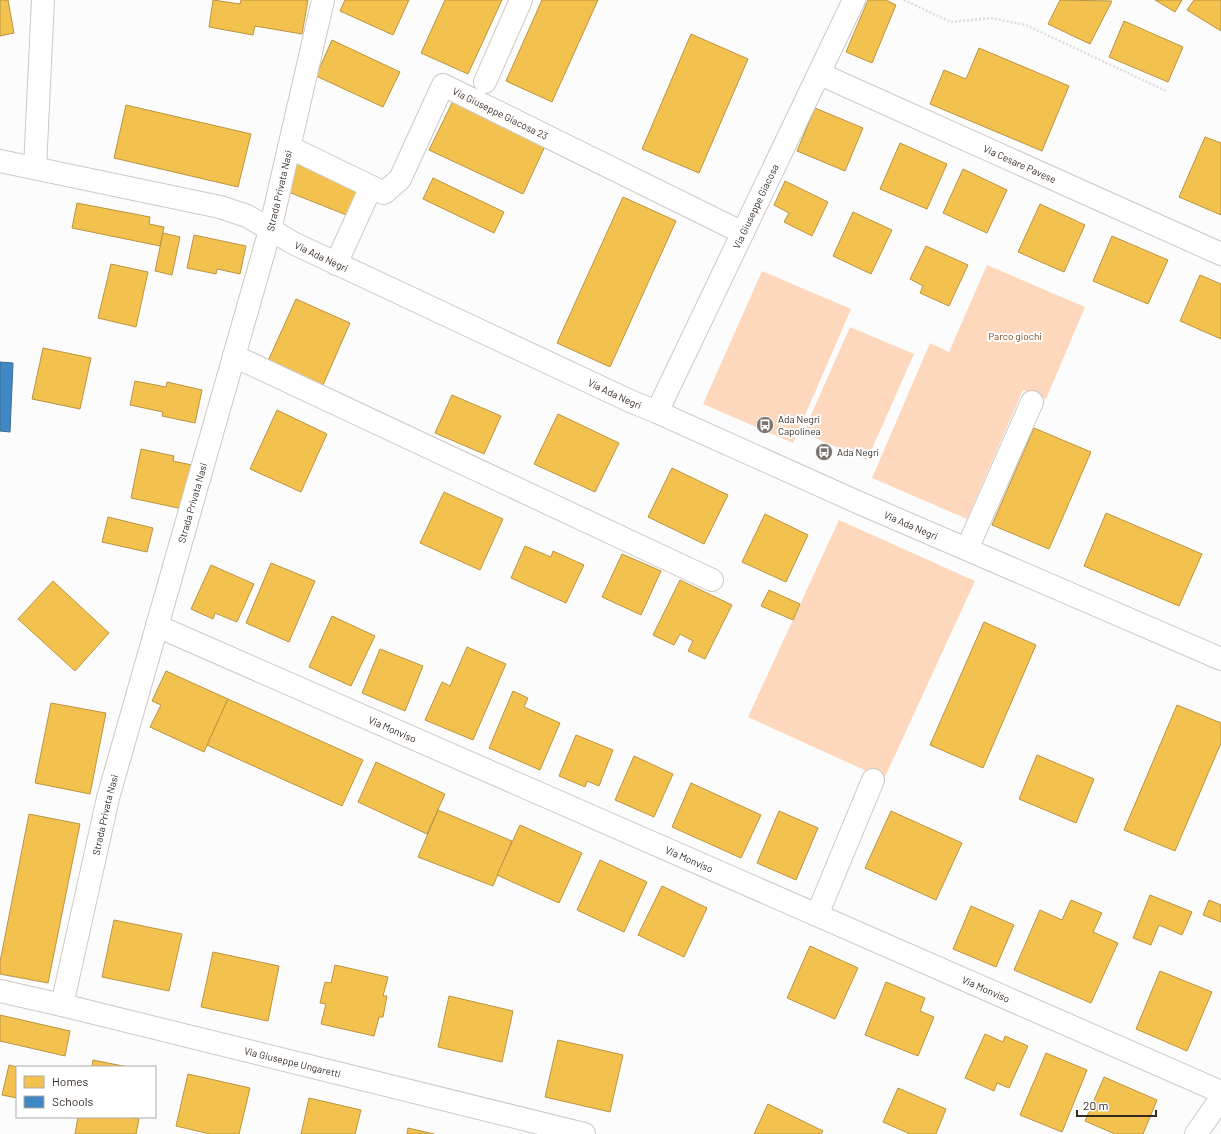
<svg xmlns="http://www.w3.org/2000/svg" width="1221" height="1134" viewBox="0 0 1221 1134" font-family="Barlow,sans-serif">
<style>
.green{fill:#fdd8bd}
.homes{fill:#f2c14e;stroke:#ba9441}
.schools{fill:#3f88c5;stroke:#3c6c94}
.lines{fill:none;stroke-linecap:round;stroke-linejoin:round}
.minor-casing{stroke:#cec8c4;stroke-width:24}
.path{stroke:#dfdede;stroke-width:2.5;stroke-dasharray:2 2;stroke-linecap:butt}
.minor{stroke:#fff;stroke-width:22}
.labels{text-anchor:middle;stroke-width:4;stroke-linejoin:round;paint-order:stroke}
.street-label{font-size:10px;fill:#362b23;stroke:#fff}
.park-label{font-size:10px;fill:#784317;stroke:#fff}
.poi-label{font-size:10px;fill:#362b23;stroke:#fff;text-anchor:start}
</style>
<rect width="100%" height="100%" fill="#fcfcfc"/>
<g class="green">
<polygon points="987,265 1085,307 1046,399 1023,390 967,519 872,478 930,343 949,352"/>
<polygon points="762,271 851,309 793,443 703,404"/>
<polygon points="850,327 914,354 867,460 803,433"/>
<polygon points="839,520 975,581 884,779 748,717"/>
</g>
<g class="homes">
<polygon points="0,0 8,0 14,33 0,36"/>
<polygon points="213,0 240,4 241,0 308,0 302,34 255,26 253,35 209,27"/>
<polygon points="345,0 409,0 393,35 340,11"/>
<polygon points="445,0 502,0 468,74 421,53"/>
<polygon points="542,0 598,0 552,102 506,81"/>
<polygon points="868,0 886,0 896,5 872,63 846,52"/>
<polygon points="1060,0 1112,1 1090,44 1048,24"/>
<polygon points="1155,0 1182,0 1175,12"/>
<polygon points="1194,0 1221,0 1221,31 1187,10"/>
<polygon points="1124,21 1183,47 1168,82 1109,57"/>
<polygon points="691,34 748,59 699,173 642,149"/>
<polygon points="332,40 400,72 383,107 316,76"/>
<polygon points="979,48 1069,86 1042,151 930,104 944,70 966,79"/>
<polygon points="453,101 546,144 523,194 429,150"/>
<polygon points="126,105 251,134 238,187 114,158"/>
<polygon points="815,108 863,128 845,171 797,151"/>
<polygon points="1205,137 1221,143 1221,215 1179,197"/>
<polygon points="900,143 947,164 927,209 880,189"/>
<polygon points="293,161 361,188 349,216 281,189"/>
<polygon points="963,169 1007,190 987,233 943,213"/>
<polygon points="433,178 504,212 494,233 423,199"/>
<polygon points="785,181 828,202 812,236 784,222 789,213 774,205"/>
<polygon points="623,197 676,221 610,367 557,343"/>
<polygon points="77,203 150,217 149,224 164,227 160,246 72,228"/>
<polygon points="1040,204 1085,225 1064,272 1018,252"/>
<polygon points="853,212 892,230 871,274 833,256"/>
<polygon points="163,233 180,237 172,275 155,271"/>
<polygon points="194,235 246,246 240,274 217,269 216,274 187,268"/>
<polygon points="1112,236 1168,260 1148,304 1093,281"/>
<polygon points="926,246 968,265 949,306 920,293 923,286 910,279"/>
<polygon points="111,264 148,272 136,327 98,318"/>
<polygon points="1200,275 1221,284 1221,339 1180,321"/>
<polygon points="296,299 350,323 323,385 268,361"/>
<polygon points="43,348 91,358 80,409 32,399"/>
<polygon points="135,381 166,387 167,382 202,390 195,423 162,416 163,412 130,405"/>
<polygon points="452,395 501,416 484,454 435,433"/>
<polygon points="277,410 327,434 301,492 250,469"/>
<polygon points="558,414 619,443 595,492 534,464"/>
<polygon points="1034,428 1091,452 1049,549 992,525"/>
<polygon points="141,449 174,456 173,461 192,465 183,509 131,498"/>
<polygon points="672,468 728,495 704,544 648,517"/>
<polygon points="444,492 503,519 480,570 420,543"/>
<polygon points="1106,513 1202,554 1179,606 1084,566"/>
<polygon points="765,514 808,535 786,582 742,562"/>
<polygon points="108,517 153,528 147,552 102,542"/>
<polygon points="525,546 551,557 553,551 584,565 566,603 511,578"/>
<polygon points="622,554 661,571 641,615 602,597"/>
<polygon points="271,563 315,581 289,642 246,623"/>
<polygon points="211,565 254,584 237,622 215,613 213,619 191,609"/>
<polygon points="680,580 732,605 705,659 688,651 693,641 680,634 674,645 653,635"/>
<polygon points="53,581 109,633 75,671 18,619"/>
<polygon points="769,590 800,604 793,620 761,606"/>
<polygon points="332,616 375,636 351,686 309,667"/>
<polygon points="984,622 1036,645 983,768 930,745"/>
<polygon points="467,647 506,664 473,740 425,720 442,682 450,686"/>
<polygon points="380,649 423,666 405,711 362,693"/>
<polygon points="166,671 228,699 204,752 150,727 161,705 152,701"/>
<polygon points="513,691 528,698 524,707 560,723 540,770 489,748"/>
<polygon points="228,699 363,760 342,806 207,745"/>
<polygon points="51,703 106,713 90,794 35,783"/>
<polygon points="1177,705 1221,723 1221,743 1175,851 1124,830"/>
<polygon points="576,735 613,750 599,786 587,781 585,787 559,776"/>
<polygon points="1037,755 1094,779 1076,823 1019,799"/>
<polygon points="634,756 673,774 654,817 615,800"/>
<polygon points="376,762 445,794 427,834 358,802"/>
<polygon points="691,783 761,815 741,858 672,827"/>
<polygon points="438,810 512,841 493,886 418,857"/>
<polygon points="779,811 818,828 796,880 757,863"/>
<polygon points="891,811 962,843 936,900 865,868"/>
<polygon points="29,814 80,824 48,983 0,974 0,962"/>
<polygon points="520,825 582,853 559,903 497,875"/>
<polygon points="600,860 647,882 624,932 577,910"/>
<polygon points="662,886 707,908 684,957 638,935"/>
<polygon points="1150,895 1192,912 1182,935 1159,925 1151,945 1133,938"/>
<polygon points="1071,900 1102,913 1093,932 1118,943 1091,1003 1014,970 1040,910 1062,920"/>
<polygon points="1209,900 1221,905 1221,922 1203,915"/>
<polygon points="971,906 1014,925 996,967 953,949"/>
<polygon points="114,920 182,934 169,991 102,977"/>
<polygon points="810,946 858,968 835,1019 787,998"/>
<polygon points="213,952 279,966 268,1021 201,1007"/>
<polygon points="335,965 388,977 383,996 387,996 383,1017 379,1017 374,1036 321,1024 326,1004 320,1003 325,982 331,983"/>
<polygon points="1160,971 1212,992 1187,1051 1136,1029"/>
<polygon points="886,982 925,998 920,1011 934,1017 918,1056 865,1035"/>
<polygon points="449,996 513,1011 502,1062 438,1047"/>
<polygon points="0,1015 70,1031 65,1056 0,1041"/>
<polygon points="985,1034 1003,1042 1005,1036 1028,1046 1009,1088 997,1083 994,1091 965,1078"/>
<polygon points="558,1040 623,1055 610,1112 545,1097"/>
<polygon points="1046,1053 1087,1070 1062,1132 1020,1115"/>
<polygon points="93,1060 128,1067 92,1067"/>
<polygon points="9,1065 17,1067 17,1098 2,1095"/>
<polygon points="188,1074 250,1088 239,1134 210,1134 176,1126"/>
<polygon points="1104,1077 1157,1100 1143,1134 1115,1134 1085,1121"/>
<polygon points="898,1088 946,1109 936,1134 910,1134 883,1122"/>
<polygon points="309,1098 361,1110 355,1134 301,1134"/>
<polygon points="768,1104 823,1131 821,1134 754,1134"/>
<polygon points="78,1117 129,1117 139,1119 136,1134 75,1134"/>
<polygon points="408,1128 434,1134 407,1134"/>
</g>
<polygon class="schools" points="0,362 13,363 10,432 0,431"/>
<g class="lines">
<defs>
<g id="minor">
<path id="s1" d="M820,74L1221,254"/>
<polyline points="485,82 521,0"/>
<path id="s2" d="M289,147L384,193L400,179L443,85L743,233"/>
<path id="s3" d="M0,161L220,207L247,216L295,244L630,401L657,412L855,501L1221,659"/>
<polyline points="35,168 43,0"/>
<polyline points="336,264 371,187"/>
<polyline points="234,356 712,580"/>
<path id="s4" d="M657,412L854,0"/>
<polyline points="967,549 1032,402"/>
<path id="s5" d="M157,626L1221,1092"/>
<polyline points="817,915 873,780"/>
<path id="s6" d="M0,991L62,1005L584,1134"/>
<path id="s7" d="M62,1005L108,798L270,230L323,0"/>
<polyline points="1196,1134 1221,1098"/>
</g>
</defs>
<use href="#minor" class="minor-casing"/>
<polyline class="path" points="904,0 951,22 991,18 1026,25 1166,91"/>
<use href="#minor" class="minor"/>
</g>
<defs>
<symbol id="bus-disc" viewBox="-11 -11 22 22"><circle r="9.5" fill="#7b746f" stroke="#fff"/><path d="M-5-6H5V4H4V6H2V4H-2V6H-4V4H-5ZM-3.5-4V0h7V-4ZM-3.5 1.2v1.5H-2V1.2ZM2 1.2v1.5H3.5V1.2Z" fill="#fff"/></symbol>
</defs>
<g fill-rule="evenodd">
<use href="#bus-disc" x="755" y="415" width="20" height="20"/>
<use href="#bus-disc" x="814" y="442" width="20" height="20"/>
</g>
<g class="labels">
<g class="street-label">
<text dy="4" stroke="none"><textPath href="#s2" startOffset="294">Via Giuseppe Giacosa 23</textPath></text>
<text dy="4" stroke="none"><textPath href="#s1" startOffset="219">Via Cesare Pavese</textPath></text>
<text dy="4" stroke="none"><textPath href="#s7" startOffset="843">Strada Privata Nasi</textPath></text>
<text dy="4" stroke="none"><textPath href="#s4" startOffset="228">Via Giuseppe Giacosa</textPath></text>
<text dy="4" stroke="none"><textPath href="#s3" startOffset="338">Via Ada Negri</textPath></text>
<text dy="4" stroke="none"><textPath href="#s3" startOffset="662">Via Ada Negri</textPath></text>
<text dy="4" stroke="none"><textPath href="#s7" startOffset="519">Strada Privata Nasi</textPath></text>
<text dy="4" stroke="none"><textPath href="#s3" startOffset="986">Via Ada Negri</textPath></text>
<text dy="4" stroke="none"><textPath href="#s5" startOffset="257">Via Monviso</textPath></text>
<text dy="4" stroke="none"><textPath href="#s7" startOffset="195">Strada Privata Nasi</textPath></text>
<text dy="4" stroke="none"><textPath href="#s5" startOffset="581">Via Monviso</textPath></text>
<text dy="4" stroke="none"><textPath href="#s5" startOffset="905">Via Monviso</textPath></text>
<text dy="4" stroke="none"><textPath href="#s6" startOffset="301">Via Giuseppe Ungaretti</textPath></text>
</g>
<g class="park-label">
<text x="1015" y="340">Parco giochi</text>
</g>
<g class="poi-label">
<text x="778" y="423">Ada Negri<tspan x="778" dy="12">Capolinea</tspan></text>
<text x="837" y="456">Ada Negri</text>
</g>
</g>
<rect x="16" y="1066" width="140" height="52" fill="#ffffff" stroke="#afaaa7"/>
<rect x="24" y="1076" width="20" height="12" fill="#f2c14e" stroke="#afaaa7"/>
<text x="52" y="1086" font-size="12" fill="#362b23">Homes</text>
<rect x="24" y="1096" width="20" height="12" fill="#3f88c5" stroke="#afaaa7"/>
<text x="52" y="1106" font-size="12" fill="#362b23">Schools</text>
<path d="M1077 1110v6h79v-6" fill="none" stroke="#362b23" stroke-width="2"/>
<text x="1083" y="1110" font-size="12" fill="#362b23" stroke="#ffffff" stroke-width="3" paint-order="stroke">20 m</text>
</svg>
